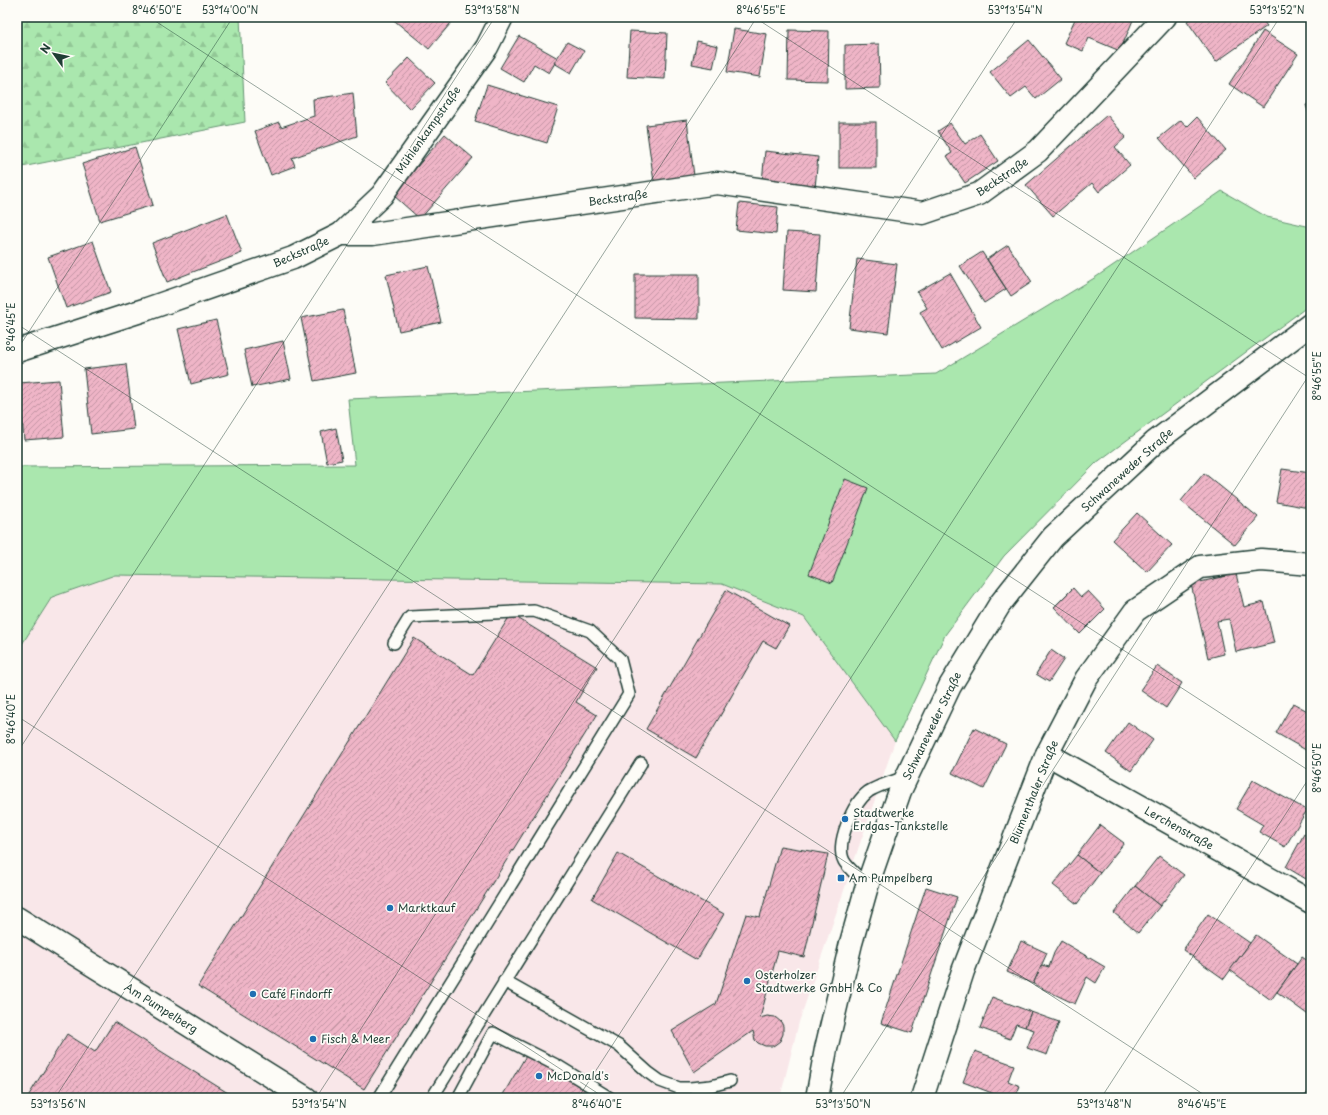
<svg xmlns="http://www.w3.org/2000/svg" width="1328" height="1115" viewBox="0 0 1328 1115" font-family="'Playpen Sans',sans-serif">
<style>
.built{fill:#f9e7e9}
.grass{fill:#aae7ae;stroke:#649271}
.forest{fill:url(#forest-firs);stroke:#649271}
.building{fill:url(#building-hatch);stroke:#1f3d34}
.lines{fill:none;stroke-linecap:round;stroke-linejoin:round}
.service-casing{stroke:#1f3d34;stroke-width:14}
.minor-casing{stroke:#1f3d34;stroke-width:25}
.tertiary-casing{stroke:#1f3d34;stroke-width:25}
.service{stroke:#fdfcf7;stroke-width:11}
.minor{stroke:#fdfcf7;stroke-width:22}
.tertiary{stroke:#fdfcf7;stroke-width:22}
.ticks{fill:none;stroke:#1f3d34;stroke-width:1;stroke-opacity:0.45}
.poi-dot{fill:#1f6fb2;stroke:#fdfcf7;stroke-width:1.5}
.labels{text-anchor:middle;stroke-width:3.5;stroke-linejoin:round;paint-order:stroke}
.street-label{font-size:11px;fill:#1f3d34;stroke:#fdfcf7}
.poi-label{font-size:11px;fill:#1f3d34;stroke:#fdfcf7;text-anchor:start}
.neatline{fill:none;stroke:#1f3d34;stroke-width:1.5}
.ticks-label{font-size:10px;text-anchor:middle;fill:#1f3d34}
</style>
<defs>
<pattern id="forest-firs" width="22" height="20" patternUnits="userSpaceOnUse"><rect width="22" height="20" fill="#aae7ae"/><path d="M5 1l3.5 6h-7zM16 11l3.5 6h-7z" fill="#92c796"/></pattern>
<pattern id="building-hatch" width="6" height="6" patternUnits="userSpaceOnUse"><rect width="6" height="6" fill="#efb5c7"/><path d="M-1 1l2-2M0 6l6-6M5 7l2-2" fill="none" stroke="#c194a2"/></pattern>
</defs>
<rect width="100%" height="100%" fill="#fdfcf7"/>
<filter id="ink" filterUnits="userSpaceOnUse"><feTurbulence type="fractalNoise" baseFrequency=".025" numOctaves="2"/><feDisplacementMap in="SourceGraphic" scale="8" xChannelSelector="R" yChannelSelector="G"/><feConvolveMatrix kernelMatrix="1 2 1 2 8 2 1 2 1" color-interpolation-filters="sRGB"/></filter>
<g filter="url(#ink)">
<polygon class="built" points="115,575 722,584 804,617 895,741 799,1022 780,1098 17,1098 17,652 52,597"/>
<polygon class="grass" points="1222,191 1267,217 1311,227 1311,304 1096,463 1004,556 945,635 895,741 804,617 722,584 115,575 52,597 17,652 17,467 355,465 348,399 936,374 1096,277"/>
<polygon class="forest" points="17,17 240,17 245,122 17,168"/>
<g class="building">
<polygon points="390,17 456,17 429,49"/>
<polygon points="1076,17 1127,17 1133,20 1120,51 1089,38 1083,51 1064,43"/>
<polygon points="1193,17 1260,17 1267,26 1216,62 1187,21"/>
<polygon points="734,29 767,34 760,77 727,72"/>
<polygon points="789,30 829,31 828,81 788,80"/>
<polygon points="630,31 667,33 665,79 627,77"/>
<polygon points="1263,31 1298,54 1263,107 1229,84"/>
<polygon points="519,36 558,58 549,73 534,64 524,82 500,68"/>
<polygon points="1029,40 1061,79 1036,99 1026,87 1011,98 990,72"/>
<polygon points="697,41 718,46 713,68 692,64"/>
<polygon points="567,42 584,51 571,73 554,63"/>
<polygon points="879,44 880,88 845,89 845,45"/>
<polygon points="409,58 435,83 410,109 385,83"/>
<polygon points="487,85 558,107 547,143 475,121"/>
<polygon points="353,93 357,136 292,158 295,166 271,175 255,131 279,122 281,127 314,116 313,99"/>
<polygon points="1311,103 1311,121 1306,105"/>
<polygon points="1107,115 1126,137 1115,147 1130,165 1099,192 1092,183 1053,216 1026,185"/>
<polygon points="1197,117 1226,150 1194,178 1159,138 1181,120 1187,127"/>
<polygon points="687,120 694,176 654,182 646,125"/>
<rect x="839" y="122" width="37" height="46"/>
<polygon points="950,123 965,144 980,134 998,161 965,183 947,156 952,153 938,131"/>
<polygon points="445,134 473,158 420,219 393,195"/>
<polygon points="135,147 153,205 100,221 82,164"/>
<polygon points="765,151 818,157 815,188 762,182"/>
<polygon points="739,203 778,207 776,234 736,230"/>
<polygon points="227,214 242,253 167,282 152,243"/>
<polygon points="787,232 820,234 816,292 783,290"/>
<polygon points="93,241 111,292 66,308 48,257"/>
<polygon points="1008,245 1032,282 1011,296 987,259"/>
<polygon points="982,252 1006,289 984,303 960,266"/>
<polygon points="857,259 897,264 888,333 849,328"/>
<polygon points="428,266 441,322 399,331 386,275"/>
<polygon points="950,273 981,327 942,350 920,312 927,308 917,292"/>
<polygon points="635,274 699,274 699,319 635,318"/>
<polygon points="343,310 356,373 314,381 301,318"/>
<polygon points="216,320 229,374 191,384 178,329"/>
<polygon points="283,341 291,379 252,387 244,350"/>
<polygon points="126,364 134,429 91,434 84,369"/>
<polygon points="59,380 64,437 24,440 19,383"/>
<polygon points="336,428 342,460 327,463 321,432"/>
<polygon points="1282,469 1311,473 1311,498 1309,508 1276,502"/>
<polygon points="1204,473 1258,517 1235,545 1181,501"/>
<polygon points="845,479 868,488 832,583 809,574"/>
<polygon points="1137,513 1172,545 1147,572 1112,540"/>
<polygon points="1236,574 1244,607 1264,602 1274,643 1236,652 1229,619 1217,621 1224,654 1208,658 1191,584"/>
<polygon points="1073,588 1081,597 1088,591 1105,609 1080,634 1054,607"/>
<polygon points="726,590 789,626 776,648 763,641 696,758 646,729"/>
<polygon points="511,614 597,667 576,702 597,715 364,1089 198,986 414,638 473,675"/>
<polygon points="1051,650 1064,659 1049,682 1036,674"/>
<polygon points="1157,666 1182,683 1166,708 1140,690"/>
<polygon points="1293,703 1311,713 1311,753 1276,733"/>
<polygon points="1128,722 1153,740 1131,771 1106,753"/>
<polygon points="974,728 1006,744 984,789 952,773"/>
<polygon points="1253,780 1307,810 1285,847 1259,832 1263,825 1236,809"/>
<polygon points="1100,825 1124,843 1100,873 1077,855"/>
<polygon points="1304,834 1311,838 1311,869 1306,879 1286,867"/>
<polygon points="780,846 828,854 804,957 778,951 760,1018 767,1016 775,1017 781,1022 783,1026 783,1034 780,1041 776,1044 773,1046 765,1046 758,1043 755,1040 753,1031 694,1072 672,1031 716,1004 746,914 760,917"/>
<polygon points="618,853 724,914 697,960 592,899"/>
<polygon points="1077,855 1100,873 1077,904 1053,885"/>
<polygon points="1159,856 1184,875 1160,906 1135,886"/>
<polygon points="1135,886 1160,906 1138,933 1114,913"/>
<polygon points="926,887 957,897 912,1033 881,1023"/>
<polygon points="1208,914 1250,943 1224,979 1183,950"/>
<polygon points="1256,935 1297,964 1271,1000 1230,970"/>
<polygon points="1021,941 1047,953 1033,984 1007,972"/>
<polygon points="1061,941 1105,967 1096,983 1087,977 1075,1004 1033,984 1042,965 1049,967 1054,953"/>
<polygon points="1302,957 1311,963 1311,1017 1277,992"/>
<polygon points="992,997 1031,1012 1025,1027 1016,1024 1010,1039 980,1028"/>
<polygon points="1031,1012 1059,1022 1047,1055 1027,1048 1034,1030 1025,1027"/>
<polygon points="114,1022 236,1098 27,1098 67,1034 95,1052"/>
<polygon points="975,1051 1014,1065 1008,1081 1020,1086 1015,1098 1005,1098 963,1082"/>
<polygon points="527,1054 601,1098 501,1098"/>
<polygon points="1311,1088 1311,1098 1307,1098 1305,1096"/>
</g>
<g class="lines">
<defs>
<g id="service">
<path d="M867,886C862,880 847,867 844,861C835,844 853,803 868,792C876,786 895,781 905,777"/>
<polyline points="504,981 619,1046 649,1073 660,1081 679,1088 690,1088 711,1086 730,1081"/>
<polyline points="379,1098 629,694 620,659 590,631 534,611 410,617 394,643"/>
<polyline points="432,1098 641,763"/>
<polyline points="458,1098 493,1033 558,1066 610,1098"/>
</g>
<g id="minor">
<polyline points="341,234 382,195 487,47 502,17"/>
<polyline points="17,351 147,309 293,258 341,234 373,234 717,183 923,213 979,194 1038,151 1165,17"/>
<polyline points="1047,754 1311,902"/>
<polyline points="17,918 306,1098"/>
<polyline points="922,1098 963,971 1047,754 1086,679 1135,611 1200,567 1261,560 1311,564"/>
</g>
<polyline id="tertiary" points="817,1098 826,1049 851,943 867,886 900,791 950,686 1000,604 1053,537 1155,442 1311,324"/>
</defs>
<use href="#service" class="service-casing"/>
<use href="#minor" class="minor-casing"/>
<use href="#tertiary" class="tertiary-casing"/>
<use href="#service" class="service"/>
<use href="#minor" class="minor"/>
<use href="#tertiary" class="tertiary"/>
</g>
</g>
<path class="ticks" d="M149,17L1311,772M754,17L1311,379M17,324L1209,1098M17,350L233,17M17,716L605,1098M17,753L495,17M55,1098L757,17M316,1098L1018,17M578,1098L1280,17M840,1098L1311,372M1101,1098L1311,775"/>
<g class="poi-dot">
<circle cx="845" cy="819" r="4"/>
<rect x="837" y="874" width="8" height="8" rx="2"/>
<circle cx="390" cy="908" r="4"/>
<circle cx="747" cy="981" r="4"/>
<circle cx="253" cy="994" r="4"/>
<circle cx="313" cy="1039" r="4"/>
<circle cx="539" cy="1076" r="4"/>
</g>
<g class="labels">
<g class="street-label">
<text transform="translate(428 130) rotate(-55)" y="4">Mühlenkampstraße</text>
<text transform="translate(1002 177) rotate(-34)" y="4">Beckstraße</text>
<text transform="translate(618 198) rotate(-8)" y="4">Beckstraße</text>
<text transform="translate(301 252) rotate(-24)" y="4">Beckstraße</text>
<text transform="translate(1127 470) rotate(-42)" y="4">Schwaneweder Straße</text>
<text transform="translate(932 726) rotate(-64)" y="4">Schwaneweder Straße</text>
<text transform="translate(1034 792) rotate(-68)" y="4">Blumenthaler Straße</text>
<text transform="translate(1179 828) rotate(29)" y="4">Lerchenstraße</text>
<text transform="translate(161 1008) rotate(32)" y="4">Am Pumpelberg</text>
</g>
<g class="poi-label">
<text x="853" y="817">Stadtwerke<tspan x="853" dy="13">Erdgas-Tankstelle</tspan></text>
<text x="849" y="882">Am Pumpelberg</text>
<text x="398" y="912">Marktkauf</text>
<text x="755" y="979">Osterholzer<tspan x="755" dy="13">Stadtwerke GmbH &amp; Co</tspan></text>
<text x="261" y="998">Café Findorff</text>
<text x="321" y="1043">Fisch &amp; Meer</text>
<text x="547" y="1080">McDonald's</text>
</g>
</g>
<rect width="1328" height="1115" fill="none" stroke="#fdfcf7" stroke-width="44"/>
<g transform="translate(54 54) rotate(303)" stroke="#fdfcf7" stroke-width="3" paint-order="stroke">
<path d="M0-3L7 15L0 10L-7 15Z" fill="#1f3d34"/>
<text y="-6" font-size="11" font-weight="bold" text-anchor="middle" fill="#1f3d34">N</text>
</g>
<rect x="22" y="22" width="1284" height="1071" class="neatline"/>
<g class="ticks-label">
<text x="157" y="14">8°46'50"E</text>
<text x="230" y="14">53°14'00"N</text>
<text x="492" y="14">53°13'58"N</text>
<text x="761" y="14">8°46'55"E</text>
<text x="1015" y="14">53°13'54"N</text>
<text x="1277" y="14">53°13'52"N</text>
<text transform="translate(11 327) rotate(-90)" y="4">8°46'45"E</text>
<text transform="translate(1317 376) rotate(-90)" y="4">8°46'55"E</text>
<text transform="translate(11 719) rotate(-90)" y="4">8°46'40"E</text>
<text transform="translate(1317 768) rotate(-90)" y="4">8°46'50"E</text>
<text x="58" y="1108">53°13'56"N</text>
<text x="319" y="1108">53°13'54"N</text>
<text x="597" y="1108">8°46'40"E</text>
<text x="843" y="1108">53°13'50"N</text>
<text x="1104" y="1108">53°13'48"N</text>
<text x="1202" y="1108">8°46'45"E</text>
</g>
</svg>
